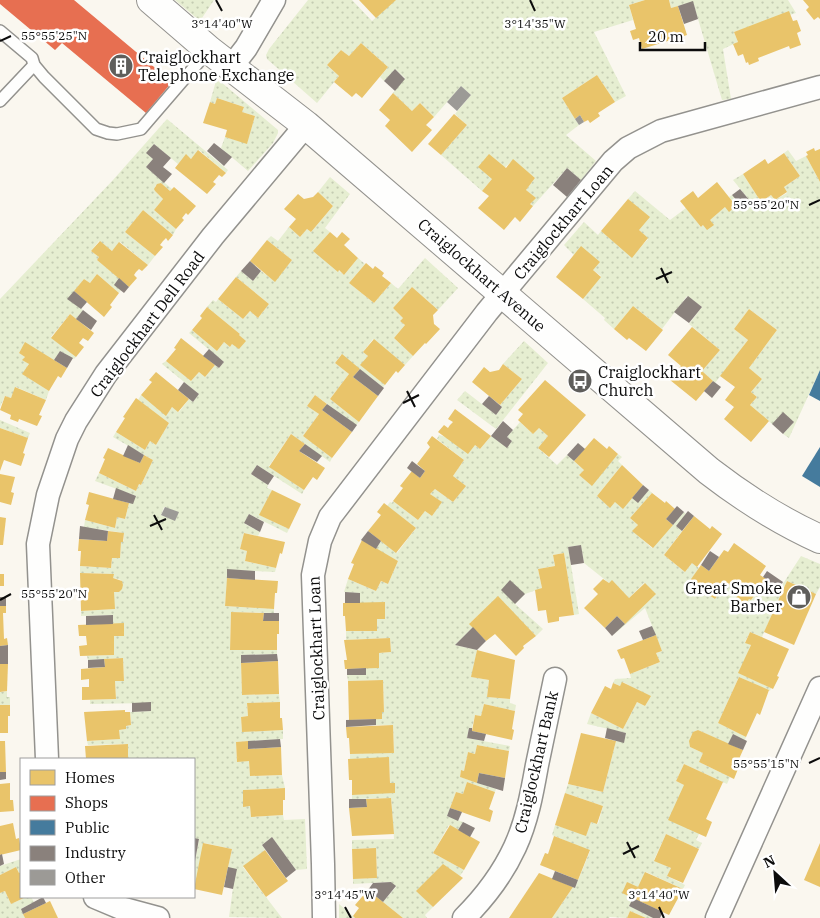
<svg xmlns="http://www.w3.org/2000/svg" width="820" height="918" viewBox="0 0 820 918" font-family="'IBM Plex Serif',serif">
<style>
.grass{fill:url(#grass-dots);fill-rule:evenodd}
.homes{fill:#e9c46a}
.shops{fill:#e76f51}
.public{fill:#457b9d}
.industry{fill:#8a817c}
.building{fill:#9c9a96}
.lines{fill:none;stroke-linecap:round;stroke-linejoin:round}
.service-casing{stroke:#93928e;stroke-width:14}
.minor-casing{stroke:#93928e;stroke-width:25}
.tertiary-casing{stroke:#93928e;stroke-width:30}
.service{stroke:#fefefd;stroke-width:11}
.minor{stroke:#fefefd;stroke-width:22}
.tertiary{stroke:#fefefd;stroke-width:28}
.ticks{fill:none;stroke:#0c0c0c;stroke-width:2}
.labels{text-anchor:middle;stroke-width:5;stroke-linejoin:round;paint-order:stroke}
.poi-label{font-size:16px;fill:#0c0c0c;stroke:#fff;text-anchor:start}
.street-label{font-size:16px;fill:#0c0c0c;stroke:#fff}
.ticks-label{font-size:12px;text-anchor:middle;fill:#0c0c0c;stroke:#fff;stroke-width:5;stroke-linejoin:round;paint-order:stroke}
</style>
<defs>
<pattern id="grass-dots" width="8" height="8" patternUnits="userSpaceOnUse" patternTransform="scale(1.25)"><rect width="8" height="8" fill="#e6eed1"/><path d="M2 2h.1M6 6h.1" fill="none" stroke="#c4cbb2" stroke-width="1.8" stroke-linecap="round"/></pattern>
</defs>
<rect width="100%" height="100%" fill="#faf7ef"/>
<g class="grass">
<polygon points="175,0 214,0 200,21"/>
<polygon points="308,0 352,0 372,21 395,0 645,0 629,5 633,20 594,32 626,96 615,102 597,75 562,98 579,125 566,135 596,161 581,180 567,168 533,206 530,204 535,198 526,190 535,178 513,160 492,179 482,191 441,155 467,125 455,114 471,95 461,86 434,117 420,103 412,111 393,93 405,78 395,69 384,81 380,77 388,67 361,43 349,56 341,50 327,65 339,76 317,103 267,59 266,55 269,49"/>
<polygon points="669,0 788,0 796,13 734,32 738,42 723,49 731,99 722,100 693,2 671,8"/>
<polygon points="216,81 221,82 278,130 278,133 273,143 248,171 221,148 225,137 247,143 255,116 242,112 244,107 217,98 215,104 210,102"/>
<polygon points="167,119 228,170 226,173 199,150 191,159 186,155 178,164 154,144 147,153 153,159 146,167 172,189 170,191 161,183 155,186 155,191 163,199 154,210 176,229 173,235 143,210 125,232 155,256 148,265 120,242 112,251 99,241 91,251 99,257 97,260 119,278 121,290 119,293 97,274 90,283 84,279 68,299 83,310 76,319 70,314 51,337 76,357 74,359 60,351 54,360 25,343 19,353 25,357 23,360 29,364 23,374 49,391 46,400 16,387 11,398 5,396 0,407 0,299 113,180"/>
<polygon points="788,150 796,161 806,156 820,182 820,370 789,438 783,434 794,422 772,424 750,405 757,397 751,392 762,379 749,368 777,330 749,309 734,329 748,340 715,383 702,371 720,350 689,324 702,307 687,296 662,329 633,306 614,329 604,320 605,318 583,299 601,276 593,270 581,247 574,255 564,245 584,222 598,235 601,231 632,257 648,239 639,230 628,199 635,191 670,220 686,208 701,227 725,207 736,206 729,197 732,195 743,208 751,202 733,180 743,174 761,202 771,195 775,200 787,193 784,187 800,176 784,153"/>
<path d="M330,177L350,194L325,228L330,232L314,251L344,275L358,258L365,264L349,283L374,303L391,283L398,289L425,258L458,288L438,310L412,287L393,308L403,318L400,321L405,325L394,338L413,356L405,365L373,339L363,352L368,356L361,365L385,385L383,387L341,355L335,363L349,374L330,399L359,422L356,425L315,395L307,406L319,414L303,436L332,458L330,462L291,434L269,466L304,490L302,494L257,465L251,474L268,485L267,488L272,490L260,515L289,529L287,533L249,514L245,524L260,532L258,536L244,533L240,549L247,551L245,561L276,568L275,572L228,570L225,606L274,609V613L231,612L230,650H277V654L241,655L242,695L279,694L280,702L247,703L248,716L241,717L242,731L283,730V739L236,742L237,761H249L250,776L282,775L285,788L243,790V806H250L251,817L283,815L284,820L305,819L307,869L296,870L272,837L262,845L265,850L243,867L282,918L229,917L233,888L228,867L232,849L204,843L194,889V865L199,840L194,838V759H128V744L88,745L87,741L119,739V730L126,729V726L131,725L130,712L151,711V703L90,704V700L116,699L115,681H124L123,658L88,660L87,656L114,655V636H124L113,624L112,615L81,616V611L114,609V592H119L123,585L121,580L113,578V574L80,573V566L111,568L112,558H120L121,542L124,541V533L84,527L85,520L115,528L117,517L125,519L129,503L136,496L95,481L99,473L136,491L139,484L141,485L153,460L113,437L116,432L145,450L150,441L156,445L169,423L138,400L141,395L166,415L172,407L179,412L189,399L193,402L199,394L162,364L166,361L191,381L199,372L205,377L215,365L219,368L224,362L189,333L192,330L217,351L224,342L230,347L232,344L245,341L239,335L240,334L207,307L213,300L216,302L218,299L243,319L250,311L258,318L269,304L236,277L241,271L253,281L261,271L275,281L292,260L267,240L271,236L278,241L289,227L300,237L307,229L311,232L333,206L318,192ZM164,507L178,512L175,520L161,515Z"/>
<polygon points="524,341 548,363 496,429 457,400 465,391 496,415 502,407 500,405 522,379 503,364"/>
<polygon points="0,420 30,433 28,438 0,428"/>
<path d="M520,422L533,434L539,428L548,436L538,448L557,465L567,455L584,470L579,475L591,485L618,454L622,457L618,461L622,465L597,496L610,507L615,502L632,498L638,502L649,490L652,493L630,518L638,525L633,531L652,548L684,512L686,514L676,526L682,531L664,555L685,572L692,563L699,568L690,582L715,599L726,583L751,600L760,587L775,596L801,556L820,564V587L816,594L787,581L762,637L750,632L745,642L751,645L739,673L771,688L770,691L739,677L718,723L746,737L745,740L733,734L728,744L698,730C691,733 689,739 690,747L703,753L699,762L730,777L727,784L684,764L676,781L684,785L699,834L696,840L702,843L699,849L666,834L654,860L671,868L667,876L685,885L683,889L646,872L629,906L653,918H646L630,911L627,918L610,917L609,918H552L573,887L575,888L590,851L552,835L555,825L586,835L591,822L598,824L603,806L565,793L568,784L603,792L616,741L624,742L626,733L587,724L591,713L623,729L637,702L645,706L650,697L623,682L620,686L613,683L615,679L631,678L630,674L660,662L656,653L662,651L645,608L612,636L655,594L644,583L629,598L612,581L609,583L584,563L581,545L568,547L579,614L574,615L564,553L553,555L555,566L538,569L542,588L525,594L515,604L543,629L536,636L498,597L470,623L473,627L455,645L477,650L472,677L489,680L487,697L510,699V703L516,705L515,711L484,704L481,716L475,715L472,728H469L467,738L510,746L509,751L477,745L475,754L468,752L464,771L461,770L460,777L496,789L495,792L467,782L463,794L456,792L447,816L463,822L458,830L449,825L433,853L464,870L460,876L443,865L417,891L433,907L425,915L427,918H403L383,902L396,887L391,882L353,884V879L377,878L376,848L352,849V840L394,839L391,798L352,799V795L395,792V783H390L389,758L350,759V754L394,752L393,725H376V719L382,712H384L383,680L348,681L347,675H366V668H379V653L391,652L390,638L346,640V631H377V619H385L360,603V593L344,592L348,579L376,591L381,581L388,584L398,561L376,549L381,541L397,553L416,528L387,506L390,502L392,503L393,501L418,520L425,511L432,516L441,502L430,494L435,489L453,502L465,486L453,476L464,460L437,439L439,435L475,445L480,449L491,436L507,447L512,441L507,437Z"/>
<polygon points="7,691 7,697 10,697 10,705 0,705 0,692"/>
<polygon points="21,859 21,872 19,873 16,867 0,875 0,866"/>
<polygon points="5,891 11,904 26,897 31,897 34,902 21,909 25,918 0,918 0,893"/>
<polygon points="339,904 353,916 355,918 339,918"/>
</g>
<g class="homes">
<polygon points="359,0 396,0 376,18"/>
<polygon points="645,0 669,0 671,8 678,6 687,35 642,49 639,38 633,40 630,31 636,29 629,5"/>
<polygon points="803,0 820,0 820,19 818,17 814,20 806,10 809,7"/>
<polygon points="789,11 793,21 797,20 801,31 797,33 801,45 790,49 789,46 758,58 759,61 749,65 748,62 746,63 743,54 738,56 733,44 738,42 734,32"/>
<polygon points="361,43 388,67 362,98 356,93 352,97 334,82 339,76 327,65 341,50 349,56"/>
<polygon points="597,75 615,102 598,113 600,116 590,123 588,120 584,122 580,115 575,119 562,98"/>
<polygon points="393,93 412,111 420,103 434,117 426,125 432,130 412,152 385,126 390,120 379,110"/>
<polygon points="217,98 244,107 242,112 255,116 247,144 225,137 227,130 203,123 210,102 215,104"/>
<polygon points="454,114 467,125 441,155 428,144"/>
<polygon points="814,148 815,151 820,149 820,182 806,156 808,155 806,152"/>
<polygon points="198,150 226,173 222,177 219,175 213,182 216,184 207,194 175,168 186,154 191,159"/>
<polygon points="784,153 800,176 784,187 787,192 775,200 771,195 761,202 743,174 765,159 768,164"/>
<polygon points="489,154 506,168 513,159 535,178 526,190 536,198 530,204 533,206 520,222 515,217 504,230 478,208 489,196 482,191 492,179 478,167"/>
<polygon points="717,182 736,206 729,212 725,207 710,220 714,225 707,230 703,225 701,227 680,201 693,191 698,198"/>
<polygon points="161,183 170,191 174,187 196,206 188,215 186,213 182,218 184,220 176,229 154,210 163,199 155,191 154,189 157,184"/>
<polygon points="318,192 333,206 311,232 307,229 300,237 289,227 296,219 284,209 298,194 304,199 313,197"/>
<polygon points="628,199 650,217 639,230 648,238 632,258 601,231"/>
<polygon points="143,210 173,235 168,241 166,238 163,241 160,245 163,247 155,256 125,232"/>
<polygon points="330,232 337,238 342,232 350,239 344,245 358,258 344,275 339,270 338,272 313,251"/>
<polygon points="267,240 292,260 275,282 250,261"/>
<polygon points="100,241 112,251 119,242 148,265 142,271 139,269 136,272 134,275 137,278 129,287 97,260 99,257 91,251"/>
<polygon points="581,246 600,262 593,270 601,277 583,299 556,277"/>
<polygon points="366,263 373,269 375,266 379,269 384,273 382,276 391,283 374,303 349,283"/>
<polygon points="97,274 119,293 110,305 112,307 104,317 74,291 84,279 90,283"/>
<polygon points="236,277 269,304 258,318 250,311 243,319 218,299"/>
<polygon points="412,287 438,310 433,315 434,324 440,329 426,344 425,343 413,356 394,338 405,325 400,321 403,318 393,308"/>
<polygon points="633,306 663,330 646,351 629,338 627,340 614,329"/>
<polygon points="207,307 240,334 239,335 246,341 239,349 232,344 230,347 224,342 217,351 192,330 202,318 200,316"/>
<polygon points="749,309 777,330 749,368 762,379 751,392 757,397 750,405 769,421 751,442 724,419 734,407 725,400 735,387 720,376 748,340 734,329"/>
<polygon points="70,314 94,333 88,341 83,338 79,343 84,347 76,357 51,338"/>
<polygon points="692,327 720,350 702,371 713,381 696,401 670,380 681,366 668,355"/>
<polygon points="181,338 215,365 205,377 199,372 191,381 166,361 176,349 174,348"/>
<polygon points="374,339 405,365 398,373 396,371 385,385 360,365 368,356 363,352"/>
<polygon points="25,342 67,368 61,378 58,376 49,391 22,374 29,364 22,360 25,357 19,353"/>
<polygon points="342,354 360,369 353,377 378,396 359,422 330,399 349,374 335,363"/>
<polygon points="503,364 522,379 500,405 472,382 484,367 490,372 499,370"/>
<polygon points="156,372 189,399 178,412 172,407 166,416 141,395 152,382 149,380"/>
<polygon points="545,380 586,415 549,457 538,448 548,436 539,428 533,434 518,420 523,414 518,410"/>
<polygon points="15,387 46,400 39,415 42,416 37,426 19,419 18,422 10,419 11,415 0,410 5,396 11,398"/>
<polygon points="315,395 327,404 322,410 352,432 332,458 303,436 319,414 307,406"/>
<polygon points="136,398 169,423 156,445 150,441 145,450 116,432 125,418 123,417"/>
<polygon points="455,409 491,436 480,449 475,445 468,454 438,432 444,425 448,428 450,425 453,422 448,419"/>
<polygon points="0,428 28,438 23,453 25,454 21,466 4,460 0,471"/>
<polygon points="291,434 305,444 299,451 325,468 317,480 313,477 304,490 269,467"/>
<polygon points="432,436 464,460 453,476 466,486 453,502 435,489 430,494 442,502 432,516 425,511 418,520 393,501 403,488 400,486 412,471 420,478 425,471 417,464 430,447 427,443"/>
<polygon points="594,438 607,449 609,446 618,454 592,486 579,475 584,470 574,461"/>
<polygon points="108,448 140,463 144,455 153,460 141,485 139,484 136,491 99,473 105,459 103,458"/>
<polygon points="622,465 643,485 623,509 615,502 610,508 597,496"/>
<polygon points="0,474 15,477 11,492 14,493 11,505 0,502"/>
<polygon points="272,490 301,504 289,529 259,515"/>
<polygon points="89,492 129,503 125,519 117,517 115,528 85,520 89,505 86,504"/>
<polygon points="652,493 665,503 666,501 675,509 666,519 673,525 653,548 632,531 638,525 630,518"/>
<polygon points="384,503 416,528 396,553 368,531 381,515 377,512"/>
<polygon points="694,516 710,529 712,526 722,534 697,567 692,563 685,572 664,555"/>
<polygon points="0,517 6,518 3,545 0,545"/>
<polygon points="108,531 124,533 123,542 121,542 120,558 112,558 111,568 80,566 81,551 78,551 79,539 107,541"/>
<polygon points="244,533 285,542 282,554 280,553 276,568 245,561 247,551 240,549"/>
<polygon points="362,540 398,561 388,584 381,581 376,591 348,579 354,564 351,563"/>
<polygon points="734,543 766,566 760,575 766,579 751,600 749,599 744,606 735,600 740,592 726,583 715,599 689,582 701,565 709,571 724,550 728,552"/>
<polygon points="564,553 574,615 559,617 559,621 548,623 546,610 538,611 535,590 542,588 538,569 555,566 553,555"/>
<polygon points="80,573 114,574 113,578 122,581 123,585 122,589 119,592 114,592 115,609 81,611"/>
<rect x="0" y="574" width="4" height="12"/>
<polygon points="227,578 278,581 277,593 275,593 274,609 225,606"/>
<polygon points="603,579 609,583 612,580 629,598 645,583 656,594 625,624 617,616 605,628 584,608 598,594 593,589"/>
<polygon points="787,581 816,594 794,645 764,632"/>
<polygon points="498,596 536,636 523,646 524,648 516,656 495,634 486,641 469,624"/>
<polygon points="385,602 385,619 377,619 377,631 346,631 345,616 343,616 343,603"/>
<polygon points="0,606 6,606 6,613 3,613 4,639 7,638 8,645 0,646"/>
<polygon points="231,612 264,613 263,621 279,621 279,634 277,634 277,650 230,650"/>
<polygon points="124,623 124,636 114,636 114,655 80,656 79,646 87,645 86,636 79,636 78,625"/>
<polygon points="750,632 789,649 777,676 779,677 773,689 738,673 751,645 745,643"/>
<polygon points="656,635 662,651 656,653 660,662 630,674 624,658 621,659 617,650"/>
<polygon points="390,638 391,652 379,653 379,668 345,669 344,660 347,660 344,640"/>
<polygon points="477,650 515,660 510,699 487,697 489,680 471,677"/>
<polygon points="123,658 124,681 115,681 116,699 82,700 82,687 89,687 89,679 81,680 81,669 105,667 104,659"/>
<polygon points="278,661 279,694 242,695 241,663"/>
<polygon points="0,664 8,664 7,691 0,692"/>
<polygon points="739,677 769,690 760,715 757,713 746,737 718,723"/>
<polygon points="383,680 384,712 382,712 382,719 349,720 348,681"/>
<polygon points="622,682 651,696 645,706 637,702 623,729 591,713 605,686 611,689 613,683 620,686"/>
<polygon points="280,702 280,718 282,718 283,730 242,732 241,717 248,716 247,703"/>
<polygon points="484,704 515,711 512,729 514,730 512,740 472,731 475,715 481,716"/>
<polygon points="0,705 10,705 10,716 8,716 8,733 0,733"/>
<polygon points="125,710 125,712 130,712 131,725 126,726 126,729 119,730 120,739 87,741 84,712"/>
<polygon points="393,725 394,753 350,754 349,738 347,738 346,727"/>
<polygon points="698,730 743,750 735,768 738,769 734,779 699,762 703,753 690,747 689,741 693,732"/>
<polygon points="581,733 616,741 603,792 568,784"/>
<polygon points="0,741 5,741 6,772 0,772"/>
<polygon points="248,741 248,749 281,747 282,775 250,776 249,761 237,762 236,742"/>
<polygon points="128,744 128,759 86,759 85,746"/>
<polygon points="477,745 509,751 505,778 479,773 477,783 460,777 461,770 464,771 468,752 475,754"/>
<polygon points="389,757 390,783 395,783 395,793 352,795 352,780 349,780 348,759"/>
<polygon points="684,764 723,782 706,819 712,822 706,837 668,820 684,785 676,781"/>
<polygon points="467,782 495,792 489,809 493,811 490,822 450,808 456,792 463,794"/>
<polygon points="10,783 10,800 13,800 14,811 0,812 0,784"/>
<polygon points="285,788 285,800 283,800 283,815 251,817 250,806 243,807 243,790"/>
<polygon points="565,793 603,806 597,824 591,822 586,836 555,825"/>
<polygon points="391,798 394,834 352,836 349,808 367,807 366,799"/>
<polygon points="13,823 16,839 19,838 21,850 0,855 0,826"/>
<polygon points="450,825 480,842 464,870 433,853"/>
<polygon points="666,834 699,849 683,883 667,876 671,868 654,861"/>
<polygon points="554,836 590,850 578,880 540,865 545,853 548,854"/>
<polygon points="203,843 232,849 222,895 194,889"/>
<polygon points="820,843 820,887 804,880"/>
<polygon points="376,848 377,878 353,879 352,849"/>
<polygon points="265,850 288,881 266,897 243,866"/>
<polygon points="443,864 463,878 433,907 416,891"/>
<polygon points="16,867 19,873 21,872 21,897 26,897 11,904 5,891 0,893 0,875"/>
<polygon points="645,872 683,889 669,915 622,893 627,882 638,887"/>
<polygon points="539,873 573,887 552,918 509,918"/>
<polygon points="368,890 403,918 355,918 353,916 359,908 355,905"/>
<polygon points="50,901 58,918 25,918 23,914"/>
<polygon points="630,911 646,918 627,918"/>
</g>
<polygon class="shops" points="0,0 74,0 172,82 146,113 62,43 55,50 0,4"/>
<g class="public">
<polygon points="820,370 820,401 809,395"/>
<polygon points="820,447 820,487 802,476"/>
</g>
<g class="industry">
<polygon points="693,1 698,19 684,24 678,6"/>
<polygon points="395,69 405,79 395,91 384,81"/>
<polygon points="214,143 232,157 224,166 207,151"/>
<polygon points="154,144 171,158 163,167 172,174 164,183 146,167 153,159 146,153"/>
<polygon points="567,168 581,180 567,197 553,185"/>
<polygon points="740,189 751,202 743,208 732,195"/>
<polygon points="250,261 261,271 253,281 241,271"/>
<polygon points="119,278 129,287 124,293 114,285"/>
<polygon points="74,291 87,302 81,309 67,299"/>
<polygon points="688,296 702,307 689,323 674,312"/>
<polygon points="83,310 97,321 91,330 76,319"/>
<polygon points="209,349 224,362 219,368 203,356"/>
<polygon points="60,351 73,358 67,368 54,360"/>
<polygon points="360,369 384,388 378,396 353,377"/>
<polygon points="713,381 721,387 712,398 704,391"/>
<polygon points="184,382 199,394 193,402 178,390"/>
<polygon points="489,396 502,407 496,415 482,404"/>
<polygon points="327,404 357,425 352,432 322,410"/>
<polygon points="783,412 794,422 783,434 772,424"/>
<polygon points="503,421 513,430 507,437 512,441 507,448 491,436"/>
<polygon points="578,443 585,449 574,461 567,455"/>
<polygon points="305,444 322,456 317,462 299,451"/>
<polygon points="128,445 144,455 140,463 123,456"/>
<polygon points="412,461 425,471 420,478 407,468"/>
<polygon points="257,465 274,476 268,485 251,474"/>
<polygon points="643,485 649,490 638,503 632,498"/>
<polygon points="116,488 136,496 133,504 113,499"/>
<polygon points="677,506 684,512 673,525 666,519"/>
<polygon points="688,511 694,516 682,531 676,526"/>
<polygon points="249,514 264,522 260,532 244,523"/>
<polygon points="80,526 108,531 107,541 79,539"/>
<polygon points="368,531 381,541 376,549 361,540"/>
<polygon points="581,545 584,563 571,565 568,547"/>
<polygon points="710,551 719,557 709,571 701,565"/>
<polygon points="227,569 255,571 255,580 227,578"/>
<polygon points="767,571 783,582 775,596 760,587 766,579 763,577"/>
<polygon points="510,580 525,594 515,604 501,590"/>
<polygon points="345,592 360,593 360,603 345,603"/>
<rect x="0" y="597" width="6" height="9"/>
<polygon points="264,613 279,613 279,621 263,621"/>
<polygon points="113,615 113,624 86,625 86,616"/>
<polygon points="617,616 625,624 612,636 605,628"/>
<polygon points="652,626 656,635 643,640 639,631"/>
<polygon points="473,627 486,641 477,650 455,645"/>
<polygon points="8,645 8,664 0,664 0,646"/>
<polygon points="277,654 278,661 241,663 241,655"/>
<polygon points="104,659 105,667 88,668 88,660"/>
<polygon points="366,668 366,675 347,675 347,669"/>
<polygon points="151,702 151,711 132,712 132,703"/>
<polygon points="376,719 376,725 346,727 346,720"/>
<polygon points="469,728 472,728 472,731 486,734 484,741 467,738"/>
<polygon points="607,728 626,733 624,743 605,738"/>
<polygon points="733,734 747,741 743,750 728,744"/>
<polygon points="280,739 281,747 248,749 248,741"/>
<polygon points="0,772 6,772 6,779 0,780"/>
<polygon points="479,773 505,778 503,791 477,783"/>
<polygon points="349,799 366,799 367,807 349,808"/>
<polygon points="450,808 462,812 458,821 447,816"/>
<polygon points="463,822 475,828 470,837 458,830"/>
<polygon points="272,837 296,870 286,878 262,845"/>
<polygon points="194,838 199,839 195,861 194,861"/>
<polygon points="2,854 4,864 0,866 0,855"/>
<polygon points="228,867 237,869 233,889 224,887"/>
<polygon points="555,871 578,880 575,888 552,879"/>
<polygon points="391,882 396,886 383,902 368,890 373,883"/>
<polygon points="43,897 46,903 23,914 21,909"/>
<polygon points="633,898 663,912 660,918 653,918 629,906"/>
</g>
<g class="building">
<polygon points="461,86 471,95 457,111 447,102"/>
<polygon points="580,115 584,122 579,125 575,119"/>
<polygon points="165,507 179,512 175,521 161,515"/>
</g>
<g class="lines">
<defs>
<g id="service">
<polyline points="0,31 32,58 34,65 44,77 96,129 108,133 117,134 141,129 209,50"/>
<polyline points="0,101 34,65"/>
</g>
<g id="minor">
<polyline points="232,66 246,48 274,0"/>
<polyline points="47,759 38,544 48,495 67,439 76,421 106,374 213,236 306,125"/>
<polyline points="95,897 121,908 158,918"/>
<polyline points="324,918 323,864 313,575 320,541 330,517 487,312 613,161 628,148 661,131 820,87"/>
<path d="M464,918C484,898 503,873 515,847C527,821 532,793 537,765C543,736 549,708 555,679"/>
<polyline points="717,918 820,688"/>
</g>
<path id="tertiary" d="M151,0L209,50L306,125L709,471C744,498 780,521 820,539"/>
</defs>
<use href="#service" class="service-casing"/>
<use href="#minor" class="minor-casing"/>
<use href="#tertiary" class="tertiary-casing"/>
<use href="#service" class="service"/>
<use href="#minor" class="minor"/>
<use href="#tertiary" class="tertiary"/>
</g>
<path class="ticks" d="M216,0L222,11M530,0L535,11M0,41L11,36M809,205L820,200M661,268L668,283M656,279L672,272M407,391L415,407M403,403L419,395M154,515L162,530M150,526L166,519M0,600L11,594M809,763L820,758M627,842L635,858M623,854L639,846M345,907L351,918M659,907L664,918"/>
<defs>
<symbol id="building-disc" viewBox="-11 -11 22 22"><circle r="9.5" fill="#5f5e5b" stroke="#fff"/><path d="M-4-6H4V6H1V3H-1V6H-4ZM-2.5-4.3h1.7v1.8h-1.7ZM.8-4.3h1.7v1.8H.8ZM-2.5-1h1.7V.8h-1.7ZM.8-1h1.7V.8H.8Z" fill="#fff"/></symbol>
<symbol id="bus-disc" viewBox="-11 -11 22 22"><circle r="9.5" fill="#5f5e5b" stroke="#fff"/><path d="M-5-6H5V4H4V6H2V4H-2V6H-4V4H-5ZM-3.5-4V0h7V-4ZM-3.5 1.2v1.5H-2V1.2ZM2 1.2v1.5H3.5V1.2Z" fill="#fff"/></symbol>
<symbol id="shop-disc" viewBox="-11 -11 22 22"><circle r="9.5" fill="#5f5e5b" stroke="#fff"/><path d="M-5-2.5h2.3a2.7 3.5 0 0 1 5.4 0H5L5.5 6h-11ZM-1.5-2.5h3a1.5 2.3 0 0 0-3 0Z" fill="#fff"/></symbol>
</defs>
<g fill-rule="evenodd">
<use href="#building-disc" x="107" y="52" width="28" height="28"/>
<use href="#bus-disc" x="566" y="367" width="28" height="28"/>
<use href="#shop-disc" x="785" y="583" width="28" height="28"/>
</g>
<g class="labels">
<g class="poi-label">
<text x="138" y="63">Craiglockhart<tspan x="138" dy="18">Telephone Exchange</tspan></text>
<text x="598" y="378">Craiglockhart<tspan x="598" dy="18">Church</tspan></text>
<text x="782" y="594" text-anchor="end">Great Smoke<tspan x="782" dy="18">Barber</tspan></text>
</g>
<g class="street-label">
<text transform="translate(563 222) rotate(-50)" y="6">Craiglockhart Loan</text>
<text transform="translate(482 275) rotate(41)" y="6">Craiglockhart Avenue</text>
<text transform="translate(147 324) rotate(-53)" y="6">Craiglockhart Dell Road</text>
<text transform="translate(316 648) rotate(-92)" y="6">Craiglockhart Loan</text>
<text transform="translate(536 762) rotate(-77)" y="6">Craiglockhart Bank</text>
</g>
</g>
<g class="ticks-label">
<text x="222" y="28">3°14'40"W</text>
<text x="535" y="28">3°14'35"W</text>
<text x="54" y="40">55°55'25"N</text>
<text x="766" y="209">55°55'20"N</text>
<text x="54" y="598">55°55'20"N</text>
<text x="766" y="768">55°55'15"N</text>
<text x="345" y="899">3°14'45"W</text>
<text x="659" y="899">3°14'40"W</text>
</g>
<rect x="20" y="758" width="175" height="140" fill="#ffffff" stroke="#9e9e9e"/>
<rect x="30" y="770" width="25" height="15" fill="#e9c46a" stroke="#9e9e9e"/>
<text x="65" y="783" font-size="15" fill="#0c0c0c">Homes</text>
<rect x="30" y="796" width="25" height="15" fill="#e76f51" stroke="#9e9e9e"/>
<text x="65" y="808" font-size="15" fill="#0c0c0c">Shops</text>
<rect x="30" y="820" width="25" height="15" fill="#457b9d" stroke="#9e9e9e"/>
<text x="65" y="833" font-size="15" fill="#0c0c0c">Public</text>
<rect x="30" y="846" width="25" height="15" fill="#8a817c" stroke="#9e9e9e"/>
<text x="65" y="858" font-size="15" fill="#0c0c0c">Industry</text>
<rect x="30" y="870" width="25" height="15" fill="#9c9a96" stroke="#9e9e9e"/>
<text x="65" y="883" font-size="15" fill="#0c0c0c">Other</text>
<g transform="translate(775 873) rotate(334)" stroke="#ffffff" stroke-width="4" paint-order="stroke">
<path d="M0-4L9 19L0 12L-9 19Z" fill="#0c0c0c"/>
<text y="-8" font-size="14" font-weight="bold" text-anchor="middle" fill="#0c0c0c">N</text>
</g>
<path d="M640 42v8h65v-8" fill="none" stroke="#0c0c0c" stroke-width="2.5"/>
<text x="648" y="42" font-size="15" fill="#0c0c0c" stroke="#ffffff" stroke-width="4" paint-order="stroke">20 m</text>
</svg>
